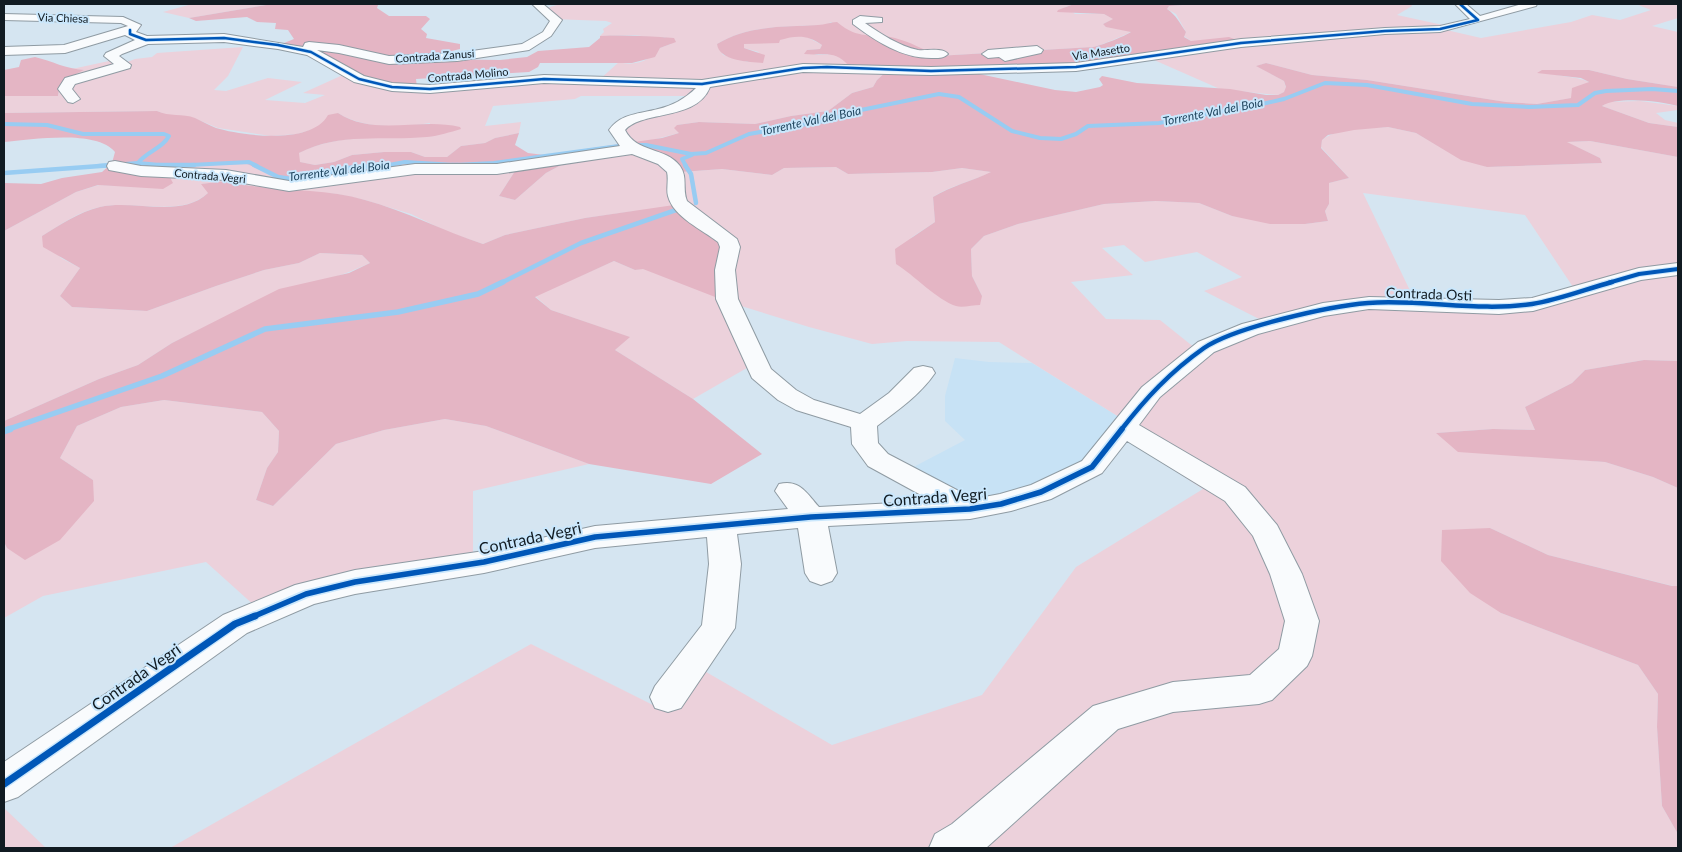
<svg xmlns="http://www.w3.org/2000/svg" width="1682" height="852" viewBox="0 0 1682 852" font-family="Lato,sans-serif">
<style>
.built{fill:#c7e2f5}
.green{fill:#ecd1db;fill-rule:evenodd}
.forest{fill:#e4b5c4}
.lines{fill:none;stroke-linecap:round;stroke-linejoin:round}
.stream-far3{stroke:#98ccf2;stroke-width:4}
.stream-far2{stroke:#98ccf2;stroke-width:4.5}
.stream-far1{stroke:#98ccf2;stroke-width:5.5}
.stream{stroke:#98ccf2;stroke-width:7}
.minor-casing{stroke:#8f9ba3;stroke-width:2}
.minor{fill:#f9fbfd;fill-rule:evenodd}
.cycleway-far4-casing{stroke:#cae7fc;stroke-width:4}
.cycleway-far3-casing{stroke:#cae7fc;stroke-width:6}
.cycleway-far2-casing{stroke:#cae7fc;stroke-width:7}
.cycleway-far1-casing{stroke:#cae7fc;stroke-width:9}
.cycleway-casing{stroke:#cae7fc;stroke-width:10}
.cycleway-far4{stroke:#0057b8;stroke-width:2.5}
.cycleway-far3{stroke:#0057b8;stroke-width:4}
.cycleway-far2{stroke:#0057b8;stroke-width:4.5}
.cycleway-far1{stroke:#0057b8;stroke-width:5.5}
.cycleway{stroke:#0057b8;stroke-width:7}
.labels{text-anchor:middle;stroke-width:4;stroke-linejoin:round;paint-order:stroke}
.far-street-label{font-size:11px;fill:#111b22;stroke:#cae7fc}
.far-water-label{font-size:12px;font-style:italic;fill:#21465f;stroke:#cae7fc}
.street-label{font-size:14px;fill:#111b22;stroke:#cae7fc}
.near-street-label{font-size:16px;fill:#111b22;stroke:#cae7fc}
</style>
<rect width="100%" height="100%" fill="#d5e5f1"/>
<polygon class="built" points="955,358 989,362 1032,363 1127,422 1084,468 960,514 904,472 965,440 945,421 945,396"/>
<g class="green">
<polygon points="192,4 272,4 189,18 163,12"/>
<path d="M560,4H1076L1065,7L1075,14H1104L1114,19L1103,24L1118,29L1132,31C1126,35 1099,46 1093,47L937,56L870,36L850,33L831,22L826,25C790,27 749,24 717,44L723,55L748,62L759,52L744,48L743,44L793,36H805L822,45L820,49L807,50L816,55L834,54L890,68L877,80L873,87L852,93L828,111L791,116L755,124L699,122L677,125L679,133L648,141L627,143L618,129L663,112L693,96H581L575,99L493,106L485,126L521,122L519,133L495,138L485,143L461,146L447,157H425L411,152H384L352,155L334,162L315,165L299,162V153C337,134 385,137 427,137L430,123C401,128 363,129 338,113L314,129L297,134L271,136L218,128L194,118L166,115L157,111L4,113V96H58C60,81 71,76 83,70L72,69L109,61L120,65L135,59L152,57L157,53L243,47L228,76L214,90L226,91L268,78L302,82L265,100L305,103L325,95L303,93L345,74L417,88L599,80L619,62C634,67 652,60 660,48L671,44L665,37L655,38L635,35L600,36L604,32L603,29L612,23L606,21L552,19L547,8Z"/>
<path d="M1196,4H1411L1412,6L1397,15L1452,27L1442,29L1481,38L1571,22L1592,15L1620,20L1651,10L1636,4H1678V18L1652,26L1678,32V87L1627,79L1589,70H1542C1558,78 1573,75 1589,82L1573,92L1572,98L1537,104L1506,102L1367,80L1312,75L1266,63L1257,66L1284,81L1286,88L1284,92L1278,95L1220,89L1145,56L1191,41L1184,36L1186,32L1176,14L1167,9L1169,6Z"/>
<polygon points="1640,101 1678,106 1678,110 1656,113 1665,120 1678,123 1678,127 1649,123 1602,106 1608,102"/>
<path d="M1388,127L1416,133L1442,148L1487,167L1602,163L1600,158L1566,142L1590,141L1678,157V361L1644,360L1585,370L1572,383L1525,407L1535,430L1493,429L1436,433L1556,458L1605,462L1653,477L1678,488V586H1673L1548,555L1490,528L1501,613L1638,665L1658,694L1657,727L1662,806L1678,834V848H170L531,644L653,705L701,669L832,745L982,695L1076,567L1203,489L1119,435L1127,422L999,342L907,341L872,344L809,327L728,302L759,361L693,399L615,350L629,337L551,310L535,296L614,261L635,270L643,268L635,211L585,218L505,235L483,244L448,232L411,214L365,200L337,194L267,189L226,181L202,184L209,192C181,219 135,199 100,207C79,211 60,225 42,236L61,258L80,268L60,296L72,307L147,311L216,286L264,270L299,263L320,253L362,255L370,263L349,272L233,313L172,343L138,365L99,379L4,421V231L76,192L99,185L128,186L185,166L247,164L284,180L320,179L396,164H473L515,171L499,196L515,200L546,173L561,165L644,152L682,172L722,169L772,175L784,168L836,167L848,174L932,172L962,168L992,172C972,181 952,185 933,197L935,222L912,237L897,264L916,276L929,289L982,296L972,276L971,249L984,236L1018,224L1104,204L1156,201L1199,203L1232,216L1305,224L1328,221L1325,211L1329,204V183L1349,178L1321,147L1322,140C1339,127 1367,128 1388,127ZM1363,193L1525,215L1575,290L1498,305L1416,303ZM1124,245L1145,262L1197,252L1242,277L1204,291L1265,322L1195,348L1160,320L1106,319L1071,282L1133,275L1102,248Z"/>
<polygon points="164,400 262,412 279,431 278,452 267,468 256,500 273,506 336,444 384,430 445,419 486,426 589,464 473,491 473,557 257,608 206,562 43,596 4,618 4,542 7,548 93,480 60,458 77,426 121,407"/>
<polygon points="4,808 46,848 4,848"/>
</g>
<g class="forest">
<path d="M272,4H373L378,5L377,8L389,16H426L430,19L421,29L427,34L426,38L460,44V49L418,59L500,60L527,57L538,51L589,47L600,38V36C625,35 649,36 674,38L676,42L660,48L655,57L632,63H540L538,67L529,72L416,79L417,88L380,84L319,56L279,45L294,39L288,30L275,29L276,23L257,22L247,17L196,21L189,18Z"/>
<path d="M1074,4H1196L1169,6L1167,9C1177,16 1179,22 1186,32L1184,37L1191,41L1229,37L1242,42L1075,67L970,72L1055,90L1076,92L1100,87L1103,85L1099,79L1102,76L1137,83L1230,89L1266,95H1278L1284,92L1286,87L1284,81L1256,66L1266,63L1312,75L1367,80L1506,102L1537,104L1571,98L1572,88L1589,82L1581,78L1537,73L1542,70H1589L1627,79L1678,87V106C1661,101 1617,96 1602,106L1649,123L1678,127V157L1590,141L1567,142L1600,158L1602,163L1487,167L1461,160L1416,133L1388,127L1354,130L1328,135L1322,140L1321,148L1349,178L1329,183V204L1325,211L1328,221L1305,224H1270L1232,216L1199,203L1156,201L1104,204L1018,224L984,236L971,249L972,276L982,296L980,305C973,305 962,308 956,306C937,300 914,275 896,264L895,249L935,222L933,197C951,186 972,181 991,172L962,168L932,172L848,174L836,167L784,168L772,175L722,169L681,172L644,152L561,165L546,173L515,200L499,196L515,171L473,164H396L320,179L284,180L247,164L185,166L167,172L173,183L163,189L98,185L76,192L4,231V183L41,184L62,178L102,172L112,163L115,152C95,129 32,140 4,142V113L157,111C169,117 183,113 195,118C202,121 208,125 216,128C243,136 312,145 328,115L338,113C375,137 420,117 460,127L461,129C450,132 439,136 427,137C383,141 340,132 299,153L300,162L315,165L334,162L352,155L384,152H411L425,157H447L461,146L485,143L495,138L519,133L515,145L528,153L544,155L662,138L679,133L674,128L677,125L699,122L755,124L791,116L828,111L852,93L873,87L877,80L889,69L849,66C834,49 825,56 804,54L807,50L820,49L822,45C808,35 797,35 780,40L779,43L744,44V48L765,55L763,63C749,62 719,61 717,44C747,25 784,27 818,25C825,25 830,22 837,22C860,41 869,32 895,38C910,42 923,49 937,56L1093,47C1100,46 1125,36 1131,32L1106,27L1103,24L1113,19L1104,14L1057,12L1058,10Z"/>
<path d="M35,57C52,61 66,69 84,70C72,76 60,81 58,96H4V70L19,67L21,60Z"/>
<path d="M226,181C272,193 320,187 365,200C406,211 443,231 483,244L505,235L585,218L681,204L728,235V302L643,269L635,270L614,261L535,297L551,310L630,337L615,350L693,399L762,454L711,484L589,464L486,426L445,419L384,430L336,444L273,506L256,500L267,468L278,452L279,431L262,412L164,400L121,407L77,426L60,458L93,480L94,501L60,540L25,560L7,548L4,542V421L99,379L138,365L172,343L279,289L349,273L370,263L362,255L320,253L299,263L264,270L216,286L147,311L72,307L60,296L80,268L43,247L42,236C60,225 79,212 100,207C134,199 181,219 208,193L201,184Z"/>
<polygon points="1644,360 1678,361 1678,488 1653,477 1605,462 1458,452 1436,433 1493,429 1535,430 1525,407 1572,383 1585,370"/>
<polygon points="1490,528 1548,555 1672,586 1678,586 1678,834 1662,806 1657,727 1658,694 1638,665 1501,613 1470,593 1441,561 1442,530"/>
</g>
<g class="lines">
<g class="stream-far3">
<path d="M4,124L47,125L83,134H164L169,136C162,149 147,151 138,163L171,166L249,162L257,166"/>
<polyline points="97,166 138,163"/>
<polyline points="384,166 405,162 455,165 494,163 626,145 646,145 691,154 706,153 749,134 824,121 861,110 939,94 959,97 1012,131 1040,138 1061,139 1076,134 1088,126 1159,123 1262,104 1284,99 1325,83 1367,85 1472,104 1529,107 1578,105 1595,93 1606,91 1652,89 1678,91"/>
<polyline points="686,166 682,159 692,155"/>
</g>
<g class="stream-far2">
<polyline points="158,165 194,165"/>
<polyline points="254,165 278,177 291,179 306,178 347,168 391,165"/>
<polyline points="452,165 458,165"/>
<polyline points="685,165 691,174 696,203"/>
<polyline points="4,173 114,165"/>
<polyline points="501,283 581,243 676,210"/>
</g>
<polyline class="stream-far1" points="6,430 162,376 265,329 398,312 478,294 503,282"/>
<polyline class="stream" points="4,431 10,429"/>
<defs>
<g id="minor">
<path d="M532,4H543L562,20L551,36L529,50L457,61L389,64L339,53L317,50L364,76L392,83L430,85L544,75L702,80L803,64L931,67L1076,63L1241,39L1385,28L1440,26L1470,19L1455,4H1466L1480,16L1522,4H1537L1536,6L1440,32L1385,34L1241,47L1076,71L931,75L803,72L710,87C697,121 643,110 625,130C636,153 666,147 680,166C688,177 682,189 687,201L737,239L740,247L735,270L738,299L771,369L796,390L814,400L860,414L889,393L914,368L923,366L932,368L935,373C920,395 898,410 877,426L878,443L888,454L974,499L1000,494L1031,485L1082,461L1142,387L1198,342L1242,324L1323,303L1369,297L1499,300L1532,298L1639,268L1678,263V275L1641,280L1533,311L1499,314L1369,309L1324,316L1258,334L1214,352L1160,397L1139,425L1245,487L1277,525L1302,574L1319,621L1312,656L1307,666L1272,700L1259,704L1173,712L1118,729L986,848H929L935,834L952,824L1093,706L1173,682L1250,675L1279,649L1285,621L1270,574L1253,536L1225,501L1127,441L1102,473L1051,499L1011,511L970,519L828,526L837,573L832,581L821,585L810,581L805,573L798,528L737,534L741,564L735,628L681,708L668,712L655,708L650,697L655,686L702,625L709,564L707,537L595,548L484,573L355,594L314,604L247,633L18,797L4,802V762L223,615L295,585L355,570L484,551L595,526L788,509L775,491L779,484C799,479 806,492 819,507L932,501L868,466L852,444L851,427L796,410L778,400L752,378L716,299L715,270L720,247L718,242C703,230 673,217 668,196C666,189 669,180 667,172L658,164L632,154L497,174H415L289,191L226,180L141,176L109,170L107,166L109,162L115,161L141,166L226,170L289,181L415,164H497L620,146L609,130C621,113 640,114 658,109C672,106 686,98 696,88L544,83L430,93L392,91L354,82L307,55L278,49L224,42L148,44L122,54L119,56L131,65L130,68L75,84L72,89L80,99L73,103L68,102L58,89L65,78L114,64L104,56L106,53L135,40L125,35L65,53L4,55V47L64,45L128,26L121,23L4,20V14L123,17L141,25L136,32L147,36L224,34L303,47L305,43L309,42L339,45L389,56L457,53L522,44L543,32L550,21Z"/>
<path d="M860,16L882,18V22L865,23C881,34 899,46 918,50C927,51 942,47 948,54C944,58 940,58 934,58C903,59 877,42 853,24V20Z"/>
<polygon points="1037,46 1043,50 1041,53 1005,61 999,57 988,58 982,54 988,50"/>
</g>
</defs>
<use href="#minor" class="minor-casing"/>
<use href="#minor" class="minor"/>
<defs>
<polyline id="cycleway-far4" points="130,30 130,34 146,40 224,38 278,45 311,52 359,79 392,87 430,89 544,79 702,84 803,68 827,67 931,71 1076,67 1241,43 1385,31 1440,29 1478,20 1460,4"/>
<polyline id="cycleway-far3" points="1608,283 1639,274 1678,269"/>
<path id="cycleway-far2" d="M1121,430C1146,398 1170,372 1204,348C1235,327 1330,306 1368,303C1423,299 1478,312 1532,304C1559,300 1586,289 1612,282"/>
<polyline id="cycleway-far1" points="252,617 306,594 355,582 484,562 595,537 811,517 970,509 1001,504 1041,492 1092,467 1122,429"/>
<polyline id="cycleway" points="4,784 235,624 255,616"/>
</defs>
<use href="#cycleway-far4" class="cycleway-far4-casing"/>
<use href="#cycleway-far3" class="cycleway-far3-casing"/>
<use href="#cycleway-far2" class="cycleway-far2-casing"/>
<use href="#cycleway-far1" class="cycleway-far1-casing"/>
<use href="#cycleway" class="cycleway-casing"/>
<use href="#cycleway-far4" class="cycleway-far4"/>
<use href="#cycleway-far3" class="cycleway-far3"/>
<use href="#cycleway-far2" class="cycleway-far2"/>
<use href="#cycleway-far1" class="cycleway-far1"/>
<use href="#cycleway" class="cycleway"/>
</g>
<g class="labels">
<g class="far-street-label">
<text transform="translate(63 18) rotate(2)" y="4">Via Chiesa</text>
<text transform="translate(1101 52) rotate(-9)" y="4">Via Masetto</text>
<text transform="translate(435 56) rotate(-4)" y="4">Contrada Zanusi</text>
<text transform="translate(468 75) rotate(-5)" y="4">Contrada Molino</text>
<text transform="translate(210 176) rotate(5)" y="4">Contrada Vegri</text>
</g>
<g class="far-water-label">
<text transform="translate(1213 112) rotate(-11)" y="4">Torrente Val del Boia</text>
<text transform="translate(811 121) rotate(-12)" y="4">Torrente Val del Boia</text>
<text transform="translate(339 171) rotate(-7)" y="4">Torrente Val del Boia</text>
</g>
<g class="street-label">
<text transform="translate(1429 294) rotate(2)" y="5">Contrada Osti</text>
</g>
<g class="near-street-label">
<text transform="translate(935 497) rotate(-4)" y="6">Contrada Vegri</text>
<text transform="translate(530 538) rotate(-12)" y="6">Contrada Vegri</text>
<text transform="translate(136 677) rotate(-35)" y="6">Contrada Vegri</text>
</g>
</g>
<rect width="1682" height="852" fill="none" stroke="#111b22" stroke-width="10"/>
</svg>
